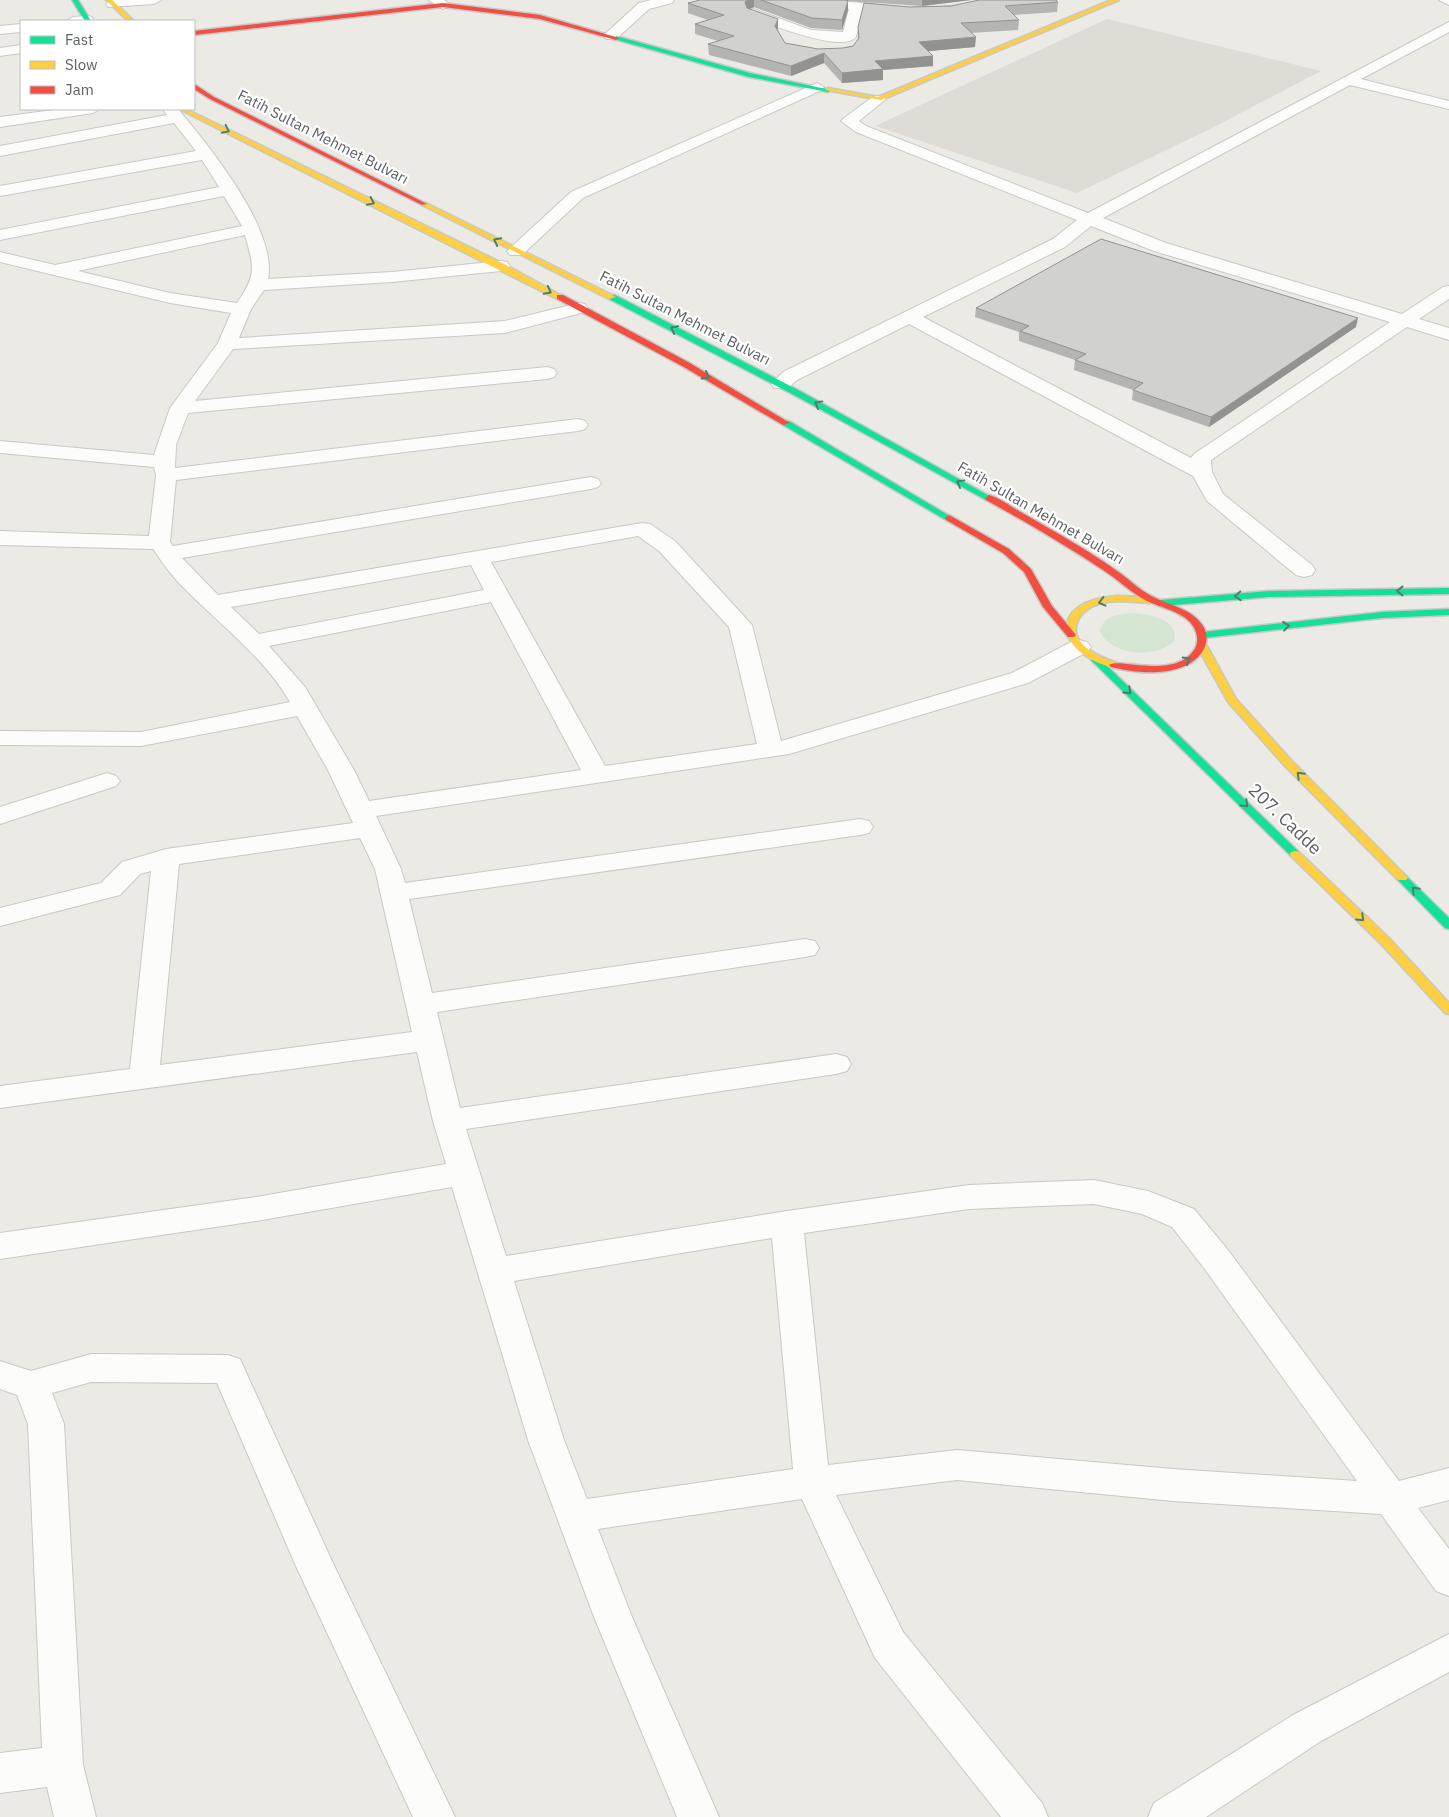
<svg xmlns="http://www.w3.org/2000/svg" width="1449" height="1817" viewBox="0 0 1449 1817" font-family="'IBM Plex Sans',sans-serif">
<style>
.education{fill:#dedcd5}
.green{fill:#d4e6d1}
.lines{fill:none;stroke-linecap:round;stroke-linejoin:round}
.street-casing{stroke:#c8c8c8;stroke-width:2}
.fast-casing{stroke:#c8c8c7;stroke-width:3}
.slow-casing{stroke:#c8c8c7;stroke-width:3}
.jam-casing{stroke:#c8c8c7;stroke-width:3}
.street{fill:#fcfcfb;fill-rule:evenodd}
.fast{fill:#16e098;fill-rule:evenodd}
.slow{fill:#ffcf43;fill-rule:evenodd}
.jam{fill:#f24e42;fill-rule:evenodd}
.wall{fill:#b4b4b1}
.shaded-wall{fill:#929290}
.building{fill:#d1d1ce;stroke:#929290}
.oneway{stroke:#4a7f70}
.labels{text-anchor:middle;stroke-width:4.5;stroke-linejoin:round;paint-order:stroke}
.far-street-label{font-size:15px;fill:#5b5f63;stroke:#fff}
.street-label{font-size:18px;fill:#5b5f63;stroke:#fff}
</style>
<rect width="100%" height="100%" fill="#ebeae5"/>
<polygon class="education" points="1107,19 1321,71 1210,129 1077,193 875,126"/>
<path class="green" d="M1132,613C1148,614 1180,619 1174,641C1155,659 1113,656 1100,632C1102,616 1118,614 1132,613Z"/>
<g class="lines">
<defs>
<g id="street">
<polygon points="113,0 161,0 154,4 108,7 106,4"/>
<polygon points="428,0 444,0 450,5 443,9"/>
<polygon points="651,0 674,0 672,3 649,9 616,39 606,39 604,36 606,33 639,3"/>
<path d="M817,0C830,0 901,5 906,11L899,15L862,12L856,37C843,54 766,23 748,16L746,13L753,9L811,30L843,32L849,9L819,3Z"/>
<polygon points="1439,0 1449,0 1449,5"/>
<polygon points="87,16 92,17 93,21 66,21 73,17"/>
<path d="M1449,22V32L1361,79L1449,101V109L1350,85L1103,218L1166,243L1402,314L1443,287L1449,286V299L1419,319L1449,328V340L1407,327L1211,460L1212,472L1223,494L1312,565L1315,570L1312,575L1304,577L1296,575L1207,501L1193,476L909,324L797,380L788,388H774L771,384L783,372L1053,239L1077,220L856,132L841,121L844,118L874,96H884L886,99L859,121L866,126L1088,213ZM1091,226L1154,251L1390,322L1194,454L1191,458L923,317L1065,247Z"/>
<polygon points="21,24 21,32 0,34 0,26"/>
<polygon points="21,45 21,53 0,56 0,48"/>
<polygon points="817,83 824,87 822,90 583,198 522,255 510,255 507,251 571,192"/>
<polygon points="62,109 100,109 93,113 0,127 0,117"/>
<path d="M163,109H178C208,145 278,230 268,279L392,272L501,261L507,262L510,266L507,270L501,271L392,282L264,290L251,309L239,338L505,321L579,303L585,304L588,308L585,312L505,333L233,349L195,401L547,367L554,369L557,373L554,377L547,379L188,413L176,445L175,468L578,419L585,421L588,425L585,429L578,431L176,480L170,542L173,546L591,477L598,479L601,483L598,487L591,489L182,558L218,595L642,523L650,524L675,541L752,625L781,741L1012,673L1071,642L1079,640L1087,642L1091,647L1087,652L1028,683L789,754L376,816L401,869L405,883L860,819L869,821L873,827L869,833L860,835L409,899L432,993L805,939L815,941L819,948L815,955L805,957L437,1012L460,1108L836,1054L847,1057L851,1064L847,1071L836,1074L466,1129L506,1256L787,1211L969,1185L1094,1180L1148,1191L1194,1209L1228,1250L1399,1481L1449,1468V1500L1418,1508L1449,1549V1596L1436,1591L1381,1514L1173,1501L957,1480L836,1495L903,1632L1042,1803L1048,1817H1001L875,1658L802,1499L598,1529L632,1617L719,1817H677L594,1617L528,1440L452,1187L256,1221L0,1259V1233L256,1197L446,1164L433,1121L417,1052L0,1108V1086L130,1069L151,871L140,874L120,895L0,926V908L101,883L122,862L166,849L353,823L328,770L297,716L141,746L0,745V731L141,732L290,702C263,655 215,621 178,582C168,571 160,559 153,549L0,545V531L149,536L156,475L154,467L0,453V441L154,455L170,408L218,343L231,313L170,303L0,262V252L55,265L242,226L224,196L0,240V230L219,187L202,160L0,196V186L196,151L174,123L0,156V146L167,115ZM245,235C254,268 257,274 237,303L170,293L78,271ZM638,536L659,551L729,627L757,744L605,766L491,562ZM471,565L484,590L259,634L231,607ZM491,602L581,770L369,801L354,770L305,687L269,646ZM360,838L375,869L412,1032L160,1065L179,864ZM1094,1204L1142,1214L1172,1227L1204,1268L1357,1481L1173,1469L957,1450L828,1465L804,1233L969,1209ZM772,1238L793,1469L587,1499L564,1440L514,1281Z"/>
<polygon points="107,773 116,776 120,781 116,786 0,824 0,807"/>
<polygon points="91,1354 228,1355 240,1359 331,1559 455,1817 413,1817 295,1564 217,1383 91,1382 52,1393 64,1424 83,1765 96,1817 54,1817 47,1787 0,1793 0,1753 42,1748 28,1424 17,1395 0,1389 0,1361 31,1371"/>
<polygon points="1449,1634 1449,1672 1321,1741 1206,1817 1148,1817 1154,1803 1293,1715"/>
</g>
<g id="fast">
<polygon points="72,0 78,0 91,21 85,21"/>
<polygon points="616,36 750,73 831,90 828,92 749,77 614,39"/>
<polygon points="609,295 615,295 800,391 993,498 989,501 986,500 794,395 609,299"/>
<polygon points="783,421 789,421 953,518 952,520 946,520 783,425"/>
<polygon points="1449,588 1449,594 1269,597 1161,606 1156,603 1161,600 1269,591"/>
<polygon points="1449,609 1449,615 1382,618 1203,638 1198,635 1203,632 1382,612"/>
<polygon points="1096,657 1099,658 1299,852 1300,854 1299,856 1291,856 1093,662 1091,660"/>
<polygon points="1402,875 1406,876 1449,918 1449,929 1445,928 1398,880 1396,878 1398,876"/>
</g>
<g id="slow">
<polygon points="106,0 112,0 134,21 128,21"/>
<polygon points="1111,0 1119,0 881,100 825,90 828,88 878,97"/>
<polygon points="179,109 186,109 504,264 564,297 557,299"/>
<polygon points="422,203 426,203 616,297 609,299 422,205"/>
<path d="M1116,596L1150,597L1155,600L1150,603C1133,602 1115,599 1099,604C1091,606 1082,612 1078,620C1067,644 1100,657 1117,663L1119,665L1114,668C1053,652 1048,601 1116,596Z"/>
<polygon points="1202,643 1207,646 1236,699 1292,761 1406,876 1408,878 1406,880 1398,880 1284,765 1228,702 1197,646"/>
<polygon points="1295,851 1299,852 1389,938 1449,1003 1449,1014 1445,1013 1381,944 1291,856 1290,854 1291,852"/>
</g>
<g id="jam">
<polygon points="443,3 540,15 619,38 616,40 540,19 443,7 194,35 194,31"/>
<polygon points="194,84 214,97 427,204 422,205 210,99 194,89"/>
<polygon points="557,295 563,295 688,362 790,423 783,425 682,366 557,299"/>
<path d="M989,495C1002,499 1014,509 1026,515C1057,533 1088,550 1117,571C1128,578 1137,588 1148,594C1166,605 1191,607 1203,626C1212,641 1203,656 1189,664C1166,676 1135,673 1111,667L1109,665C1118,657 1174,680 1194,650C1200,641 1197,630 1190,622C1177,609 1155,607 1140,597C1127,589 1116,578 1103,570C1065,545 1026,522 986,500L985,498Z"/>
<polygon points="949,515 1009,549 1031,569 1052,606 1076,635 1074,637 1068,637 1043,607 1024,572 1003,553 946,520 945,518"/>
</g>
</defs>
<use href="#street" class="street-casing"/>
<use href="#fast" class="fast-casing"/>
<use href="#slow" class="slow-casing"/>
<use href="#jam" class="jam-casing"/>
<use href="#street" class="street"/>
<use href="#fast" class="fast"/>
<use href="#slow" class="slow"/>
<use href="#jam" class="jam"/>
</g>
<g class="wall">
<polygon points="700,0 971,0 922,6 848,1 848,10 842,30 811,28 754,7 750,9 777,30 785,43 818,49 843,48 853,46 858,39 858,27 910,7 1058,2 1057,12 1014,15 1019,20 1018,30 971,33 975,47 929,51 933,56 933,66 883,70 883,80 842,83 824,63 791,76 709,55 708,44 718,41 695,34 695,24 708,20 688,13 688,3"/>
<polygon points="976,308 1356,327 1209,427 1132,400 1133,390 1074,370 1075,360 1019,341 1019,332 975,317"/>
</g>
<g class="shaded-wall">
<polygon points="748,0 754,0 754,7 745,11 745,2"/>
<polygon points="922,0 971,0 922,6"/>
<polygon points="848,1 848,10 842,30 842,20"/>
<polygon points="778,19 778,29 775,36 775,26"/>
<polygon points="976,37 975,47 919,52 919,42"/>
<polygon points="824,53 824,63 791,76 791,66"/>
<polygon points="933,56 933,66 883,70 883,80 842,83 842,73 875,61"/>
<polygon points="1358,318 1356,327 1209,427 1211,417"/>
</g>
<g class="building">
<polygon points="700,0 748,0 745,2 747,8 778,19 775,26 785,43 818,49 843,48 853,46 859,38 858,27 864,3 910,7 951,6 979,0 1056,0 1058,2 1005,6 1019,20 961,23 976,37 919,42 933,56 875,61 883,69 842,73 824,53 791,66 708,44 734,36 695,24 724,15 688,3"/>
<polygon points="761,0 845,0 848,1 842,20 812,18"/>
<polygon points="1101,239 1358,318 1211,417 1133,390 1143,383 1075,360 1086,354 1020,331 1029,326 976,308"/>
</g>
<defs><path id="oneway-chevron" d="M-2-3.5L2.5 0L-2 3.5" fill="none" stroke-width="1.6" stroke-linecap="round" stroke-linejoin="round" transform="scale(1.25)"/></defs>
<g class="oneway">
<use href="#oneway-chevron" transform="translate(226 130) rotate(26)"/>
<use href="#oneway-chevron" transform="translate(371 202) rotate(26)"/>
<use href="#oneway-chevron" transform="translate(497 241) rotate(-153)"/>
<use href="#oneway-chevron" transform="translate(548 291) rotate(28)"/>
<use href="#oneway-chevron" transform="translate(674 329) rotate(-153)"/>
<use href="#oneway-chevron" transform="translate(706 376) rotate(30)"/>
<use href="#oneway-chevron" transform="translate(818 404) rotate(-151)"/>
<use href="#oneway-chevron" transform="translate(960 483) rotate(-151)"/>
<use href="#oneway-chevron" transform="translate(1400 591) rotate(180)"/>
<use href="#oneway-chevron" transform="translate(1238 596) rotate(177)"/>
<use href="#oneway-chevron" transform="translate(1102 602) rotate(166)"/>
<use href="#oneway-chevron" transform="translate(1286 626) rotate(-7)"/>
<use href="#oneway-chevron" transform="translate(1187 660) rotate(-30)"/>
<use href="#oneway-chevron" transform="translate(1128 691) rotate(44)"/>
<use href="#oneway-chevron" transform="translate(1300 775) rotate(-135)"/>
<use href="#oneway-chevron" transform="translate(1245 804) rotate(44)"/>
<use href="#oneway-chevron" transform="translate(1415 890) rotate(-135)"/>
<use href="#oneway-chevron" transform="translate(1361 918) rotate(44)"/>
</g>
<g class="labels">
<g class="far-street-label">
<text transform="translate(323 137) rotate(27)" y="5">Fatih Sultan Mehmet Bulvarı</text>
<text transform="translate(685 318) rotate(27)" y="5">Fatih Sultan Mehmet Bulvarı</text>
<text transform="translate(1041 513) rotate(30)" y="5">Fatih Sultan Mehmet Bulvarı</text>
</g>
<g class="street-label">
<text transform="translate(1285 819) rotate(44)" y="6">207. Cadde</text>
</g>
</g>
<rect x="20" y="20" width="175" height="90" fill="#ffffff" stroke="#bdbfc1"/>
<rect x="30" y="36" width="25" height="8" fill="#16e098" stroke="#bdbfc1"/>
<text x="65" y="45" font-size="15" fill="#5b5f63">Fast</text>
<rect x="30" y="61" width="25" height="8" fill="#ffcf43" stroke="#bdbfc1"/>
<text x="65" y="70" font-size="15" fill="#5b5f63">Slow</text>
<rect x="30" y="86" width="25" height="8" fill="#f24e42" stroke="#bdbfc1"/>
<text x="65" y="95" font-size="15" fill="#5b5f63">Jam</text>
</svg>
